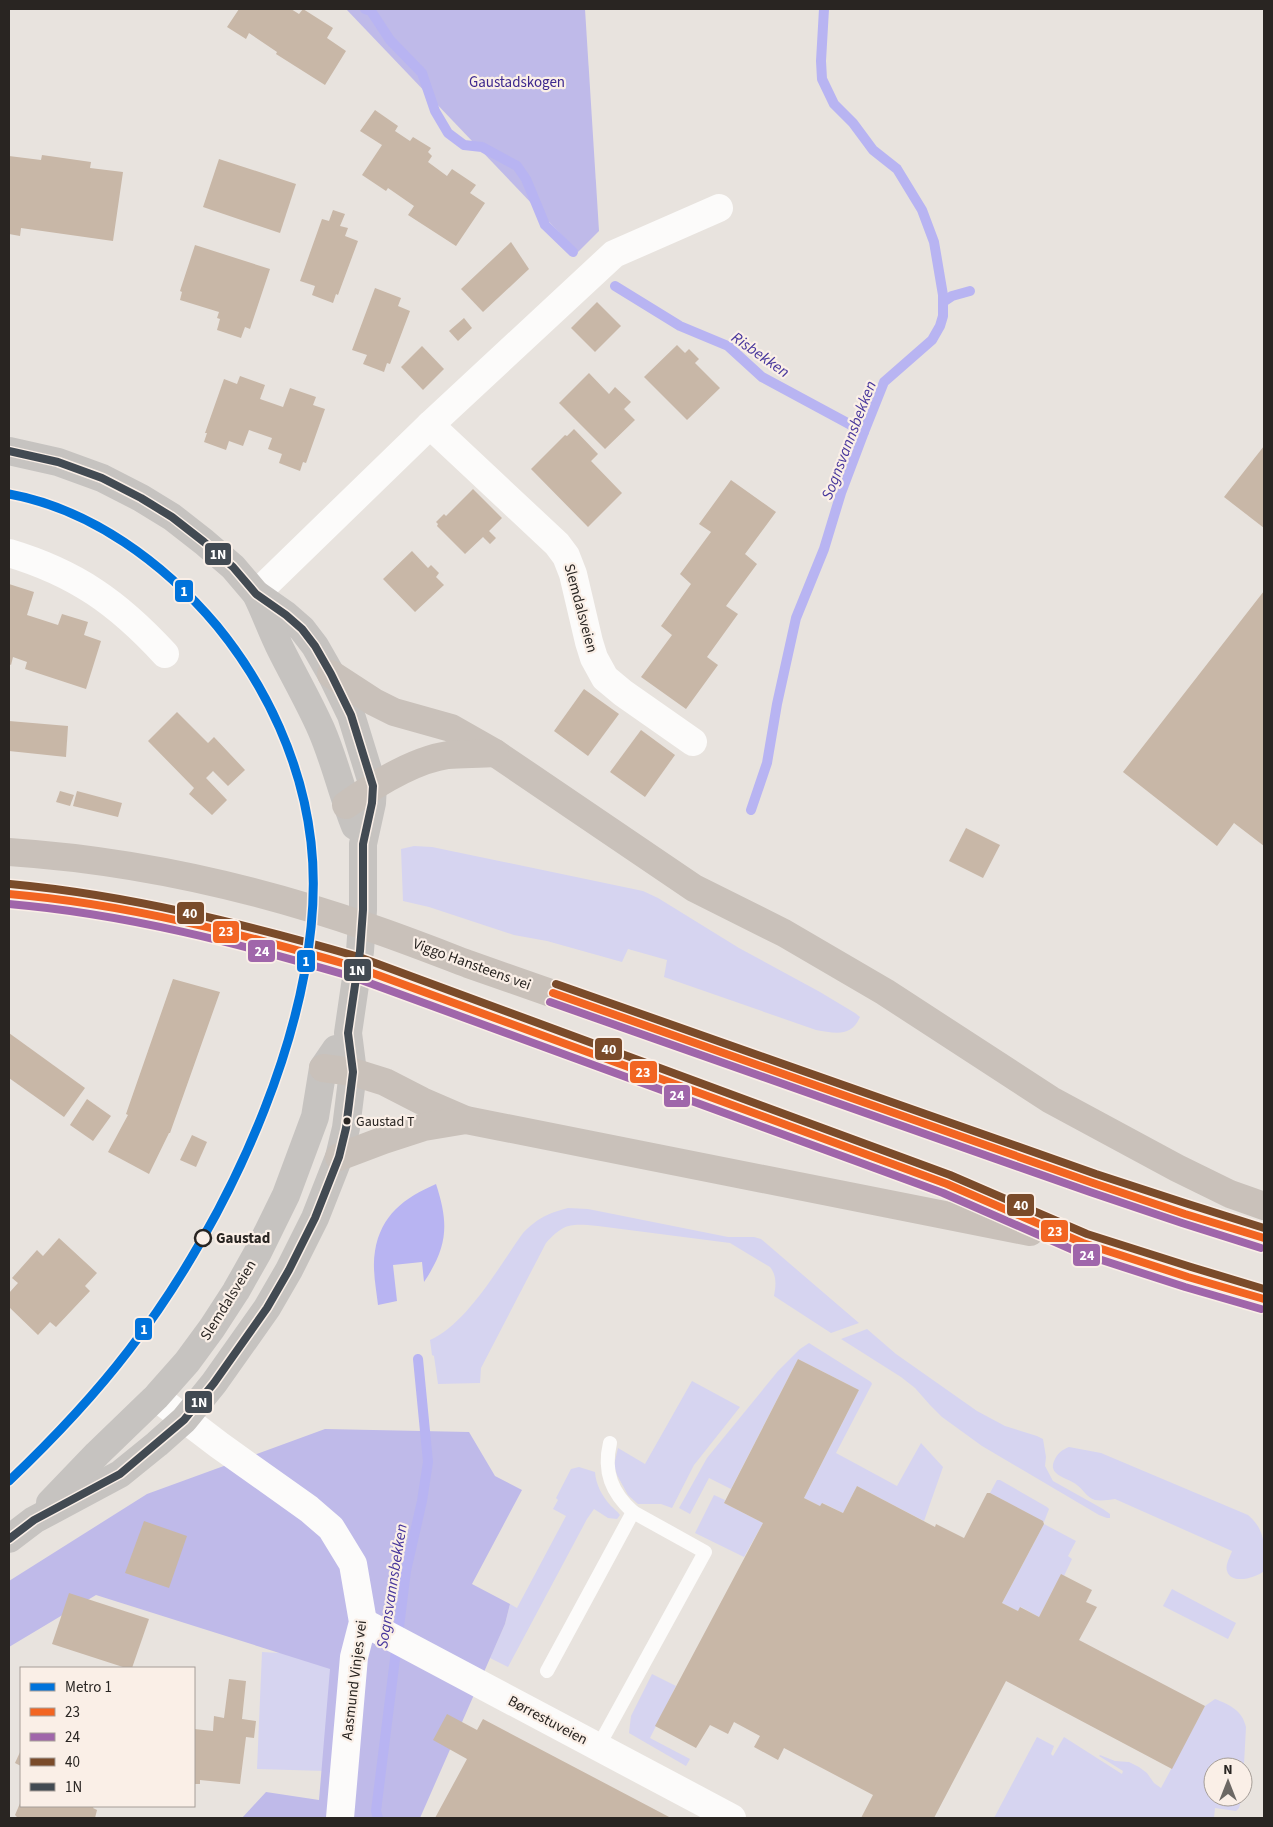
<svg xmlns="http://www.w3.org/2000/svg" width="1273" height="1827" viewBox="0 0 1273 1827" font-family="'Source Sans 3',sans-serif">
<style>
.green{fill:#d6d4f0}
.forest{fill:#bfbae9}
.water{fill:#b8b4f2}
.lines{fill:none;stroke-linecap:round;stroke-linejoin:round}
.stream{stroke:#b8b4f2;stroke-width:10}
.building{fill:#c8b7a7}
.service{stroke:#fcfbfa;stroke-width:14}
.minor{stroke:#fcfbfa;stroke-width:28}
.secondary{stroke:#c6c3c0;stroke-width:28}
.trunk{stroke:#c9c1ba;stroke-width:28}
.bus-1-casing{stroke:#faefe7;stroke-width:11}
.bus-2-casing{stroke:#faefe7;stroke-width:11}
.bus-3-casing{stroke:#faefe7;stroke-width:11}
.bus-4-casing{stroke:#faefe7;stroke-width:11}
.bus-1{stroke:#f26522;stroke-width:8}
.bus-2{stroke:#a066aa;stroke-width:8}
.bus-3{stroke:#7a4b2a;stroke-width:8}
.bus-4{stroke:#424a52;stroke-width:8}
.metro-1-casing{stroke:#faefe7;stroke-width:12}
.metro-1{stroke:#0073db;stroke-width:9}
.bus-dot{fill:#292522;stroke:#faefe7;stroke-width:2}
.stop-dot{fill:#faefe7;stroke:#292522;stroke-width:2.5}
.labels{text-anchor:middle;stroke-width:4.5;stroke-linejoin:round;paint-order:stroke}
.bus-label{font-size:14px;fill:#292522;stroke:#faefe7;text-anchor:start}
.park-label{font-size:15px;fill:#3d288e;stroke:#faefe7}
.street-label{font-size:15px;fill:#292522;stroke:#faefe7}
.stop-label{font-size:15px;font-weight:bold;fill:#292522;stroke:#faefe7;text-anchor:start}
.water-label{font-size:16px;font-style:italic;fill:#47369c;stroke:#faefe7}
.line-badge{stroke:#faefe7;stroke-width:2}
.badge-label{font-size:14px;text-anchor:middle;font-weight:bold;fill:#fff}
</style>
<rect width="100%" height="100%" fill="#e8e3de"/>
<g class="green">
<path d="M414,846L432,847L643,891L658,898L739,948L820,992L855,1013L860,1017C851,1038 834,1033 816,1030L664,977L667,960L628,949L622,962L547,941L514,935L429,907L403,901L401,849Z"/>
<path d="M568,1208L588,1209L728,1237H754L761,1239L859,1323L831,1333L774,1296C776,1285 777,1276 770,1267L730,1243L598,1226C572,1224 565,1222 546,1243L481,1368L480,1383L438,1384L434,1356L432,1355L430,1340C467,1324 500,1265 523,1233C538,1218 548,1213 568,1208Z"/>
<polygon points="867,1329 896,1354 977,1411 1005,1426 1037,1436 1043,1439 1046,1457 1045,1466 1053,1481 1103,1509 1110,1514 1110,1518 1107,1518 1099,1515 982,1446 942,1417 930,1405 915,1388 901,1377 841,1339"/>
<polygon points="809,1343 871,1382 872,1384 836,1453 897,1486 921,1443 943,1467 924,1521 857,1486 843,1513 823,1503 820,1506 804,1498 859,1390 798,1359 731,1489 709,1478 690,1514 679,1508 707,1458 778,1371 800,1349"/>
<polygon points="692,1381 740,1407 694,1465 672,1508 661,1504 638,1504 628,1495 617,1475 614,1465 618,1448 645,1464"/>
<path d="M1069,1447L1101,1453L1248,1515C1267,1531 1264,1548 1264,1571C1256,1578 1231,1585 1227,1571C1225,1565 1230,1557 1232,1551L1115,1499C1109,1500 1101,1501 1095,1500C1086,1497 1084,1490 1077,1485C1068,1477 1046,1476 1055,1459C1059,1452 1062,1450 1069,1447Z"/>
<path d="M579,1467L595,1472C596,1485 602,1496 611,1506C614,1509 617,1511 620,1515L617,1519L608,1518L594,1509L587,1519L508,1667L490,1658L505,1624L510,1604L517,1608L566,1516L553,1509L558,1500L556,1498L571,1469Z"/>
<polygon points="997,1480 1000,1480 1047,1507 1049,1509 1044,1522 990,1493"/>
<polygon points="714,1495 725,1500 724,1503 763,1523 744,1557 695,1533"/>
<polygon points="1044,1524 1076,1541 1068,1556 1072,1559 1064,1576 1061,1575 1039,1617 1021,1607 1018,1611 1002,1603"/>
<polygon points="1172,1589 1236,1623 1228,1639 1163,1606"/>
<polygon points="262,1652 331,1656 326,1771 257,1769"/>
<polygon points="652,1674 676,1686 650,1738 690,1759 686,1766 629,1733 631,1716"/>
<path d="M1215,1699C1230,1705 1242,1710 1246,1727L1243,1783V1767H1213V1797H1242L1239,1808L1236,1811L1215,1808L1214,1818H994L1037,1737L1054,1746L1051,1754L1053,1756L1064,1737L1122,1774L1123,1771L1099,1756L1100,1755L1115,1761L1129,1762L1139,1767L1147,1773L1154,1783L1161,1788L1205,1706Z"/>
</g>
<g class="forest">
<polygon points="346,9 585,9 599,231 578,252"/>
<polygon points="325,1429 469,1432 495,1476 522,1490 472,1584 510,1604 505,1624 420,1818 242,1818 266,1792 319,1800 330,1669 96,1595 9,1647 9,1581 147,1494"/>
</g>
<path class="water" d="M436,1184C449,1224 448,1246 424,1282L422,1262L393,1265L397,1301L378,1305C376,1288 372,1268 375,1251C381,1215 404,1198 436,1184Z"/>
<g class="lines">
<g class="stream">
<polyline points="365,9 371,11 390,40 422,73 435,111 448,133 464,145 482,147 517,166 526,179 545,225 573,252"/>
<polyline points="615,286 680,326 728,346 762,377 864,432"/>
<polyline points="943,302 952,296 970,291"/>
<polyline points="751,810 767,763 777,704 796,618 824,549 841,493 864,432 884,382 932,340 940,326 943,316 943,295 934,242 922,210 897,169 873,150 853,123 834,104 822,79 821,61 824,9"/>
<polyline points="378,1818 376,1811 406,1571 422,1501 428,1462 418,1359"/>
</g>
</g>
<g class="building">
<polygon points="239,9 291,9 299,14 303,9 333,28 327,38 346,51 325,85 276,54 277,52 249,33 246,39 227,27"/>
<polygon points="375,110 398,126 395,131 410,141 413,137 431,148 428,152 432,156 428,162 447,176 452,169 476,185 470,193 485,203 456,246 408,215 414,206 388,188 386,191 362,175 382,145 360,131"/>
<polygon points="42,155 91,162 90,168 123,172 113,241 21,228 20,236 9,234 9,156 41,160"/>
<polygon points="219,159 296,184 280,233 203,207"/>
<polygon points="333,210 345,214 340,226 348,228 345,236 358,241 338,295 336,294 333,303 312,295 315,286 300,281 322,219 329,221"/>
<polygon points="511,242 529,269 483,312 461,289"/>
<polygon points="195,245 270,269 250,329 245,327 241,338 217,330 220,319 217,318 219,312 180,300 182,292 180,291"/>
<polygon points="375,288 401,298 398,306 410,311 390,364 387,363 384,372 363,364 367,355 352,350"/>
<polygon points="597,302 621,326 595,352 571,328"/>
<polygon points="464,318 472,328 458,341 449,331"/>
<polygon points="677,345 685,353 689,349 699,359 695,363 720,388 687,420 644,377"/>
<polygon points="422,346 444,369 423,390 401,367"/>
<polygon points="589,373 609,394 615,387 631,402 624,409 635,420 605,449 559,403"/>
<polygon points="240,376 265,385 260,399 283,407 290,388 316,397 313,405 325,409 306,463 303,462 300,471 279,463 282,454 268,449 272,438 249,430 243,446 229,441 226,450 204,442 207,433 205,433 224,379 237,384"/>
<polygon points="574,429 598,454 591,461 622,493 588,527 531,469 565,435 567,436"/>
<polygon points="1264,446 1264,528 1224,497"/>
<polygon points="731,480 776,512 745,554 757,564 726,606 738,614 707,657 718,665 686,709 641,677 672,635 661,626 691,584 680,574 711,532 699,524"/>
<polygon points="473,489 502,518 489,531 496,538 490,544 483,537 465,554 437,526 438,524 436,522 444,514 446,516"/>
<polygon points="412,551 428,568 431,565 439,573 436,577 444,585 415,612 383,579"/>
<polygon points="9,584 34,592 27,615 58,625 62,614 88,622 84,635 101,641 86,689 25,669 27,662 13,657 11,665 9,664"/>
<polygon points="1264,591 1264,846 1234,823 1217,846 1123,772"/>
<polygon points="584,689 619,714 588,756 554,731"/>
<polygon points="177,712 208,743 214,737 245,770 228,786 213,771 206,778 227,800 212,815 189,794 194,788 148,741"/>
<polygon points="9,721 68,726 66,757 9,751"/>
<polygon points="641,730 675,755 645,797 610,772"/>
<polygon points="60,791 74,795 70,806 56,802"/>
<polygon points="77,791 122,803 118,817 73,806"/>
<polygon points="966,828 1000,845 983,878 949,861"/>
<polygon points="173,979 220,992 170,1133 169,1133 149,1174 108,1152 128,1115 126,1114"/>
<polygon points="9,1033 85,1088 64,1117 9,1078"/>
<polygon points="87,1099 111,1116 93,1141 70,1125"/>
<polygon points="192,1135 207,1142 196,1167 180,1160"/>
<polygon points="59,1238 97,1273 85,1286 90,1291 56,1327 50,1322 38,1335 9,1307 9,1293 18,1283 12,1278 37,1250 43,1256"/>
<polygon points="798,1359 859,1390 804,1498 820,1506 822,1503 843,1513 857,1486 935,1527 936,1524 964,1538 987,1493 990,1493 1043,1521 1044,1524 1002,1603 1018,1611 1020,1607 1039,1617 1061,1574 1092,1590 1086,1602 1097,1607 1079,1640 1205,1706 1172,1769 1006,1681 934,1818 861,1818 873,1795 784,1748 778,1760 754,1747 760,1736 734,1722 728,1734 710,1725 696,1748 655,1726 763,1523 724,1503"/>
<polygon points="144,1521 187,1536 169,1588 125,1573"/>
<polygon points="69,1593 149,1619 132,1668 126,1668 52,1644"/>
<polygon points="229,1679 246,1681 242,1719 256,1721 254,1738 246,1737 240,1784 200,1780 200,1784 194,1784 194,1729 213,1731 214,1716 224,1718"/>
<polygon points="447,1714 477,1730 483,1719 671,1818 435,1818 467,1759 433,1740"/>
<polygon points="21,1750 21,1766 15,1763"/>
<polygon points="21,1801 21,1806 94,1806 93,1808 97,1810 95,1818 18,1818 15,1815"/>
</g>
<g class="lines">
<g class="service">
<path d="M610,1443C603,1472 612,1493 633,1512"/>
<polyline points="547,1671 633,1512 705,1552 598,1747"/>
</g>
<g class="minor">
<polyline points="430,425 557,544 566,556 573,574 589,642 594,658 605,678 623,693 693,742"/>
<path d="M9,553C76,573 118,603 165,654"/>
<polyline points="256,594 430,425 614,254 719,208"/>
<polyline points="156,1397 219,1445 309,1509 331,1528 353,1564 363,1622 354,1657 340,1818"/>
<polyline points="363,1622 732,1818"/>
</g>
<g class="secondary">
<polyline points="9,451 58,462 102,478 141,498 172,517 204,542 233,567 256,594 286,615 302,629 315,646 331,674 351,715 373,786 372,803 363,844 363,910 360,951 348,1033 353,1072 346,1128 339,1157 315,1218 289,1270 267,1308 214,1383 184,1420 157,1444 120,1474 34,1520 9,1539"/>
<path d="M256,594C265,612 272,632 281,650C294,676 309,702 321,729C335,761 342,794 355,826"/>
<polyline points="50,1503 97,1454 156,1397 187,1362 212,1328 236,1291 258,1252 286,1195 315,1117 323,1068 336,1049"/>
</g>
<g class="trunk">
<polyline points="331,674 374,702 394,712 451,728 495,753 694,888 784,933 885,992 1051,1100 1177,1168 1230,1194 1264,1206"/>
<path d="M346,805C374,785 413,760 448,755C463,754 479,754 495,753"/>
<path d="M9,852C130,860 253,887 368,927C401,938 434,951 468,964L1093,1183L1185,1214L1264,1238"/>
<path d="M9,894C47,897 85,903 122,910C202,924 279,944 356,967L947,1184L1083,1243L1188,1277L1264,1299"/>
<polyline points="323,1068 353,1072 385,1082 422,1101 466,1120 1030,1232"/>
<polyline points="339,1157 384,1140 424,1127 466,1120"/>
</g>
<defs>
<g id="bus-1">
<path d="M9,894C127,904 243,934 356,967L947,1184L1083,1243L1188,1277L1264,1299"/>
<polyline points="553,993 1093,1183 1185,1214 1264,1238"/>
</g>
<g id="bus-2">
<path d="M9,904C126,914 241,944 353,977L943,1193L1080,1253L1185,1287L1261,1309"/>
<polyline points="550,1002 1090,1192 1182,1223 1261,1248"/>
</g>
<g id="bus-3">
<path d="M10,884C128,895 245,924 359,957L950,1175L1087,1234L1191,1267L1264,1289"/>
<polyline points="556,984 1096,1174 1188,1204 1264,1228"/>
</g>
<polyline id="bus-4" points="9,451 58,462 102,478 141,498 172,517 204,542 233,567 256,594 286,615 302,629 315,646 331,674 351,715 373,786 372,803 363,844 363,910 360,951 348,1033 353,1072 346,1128 339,1157 315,1218 289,1270 267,1308 214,1383 184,1420 120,1474 34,1520 9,1539"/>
</defs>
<use href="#bus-1" class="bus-1-casing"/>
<use href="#bus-2" class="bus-2-casing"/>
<use href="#bus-3" class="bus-3-casing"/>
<use href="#bus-4" class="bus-4-casing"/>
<use href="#bus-1" class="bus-1"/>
<use href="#bus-2" class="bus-2"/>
<use href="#bus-3" class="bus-3"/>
<use href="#bus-4" class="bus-4"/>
<defs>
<path id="metro-1" d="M9,494C91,509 164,563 217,626C267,687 302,763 311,842C330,1007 228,1222 129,1350C93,1397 52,1440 9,1481"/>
</defs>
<use href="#metro-1" class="metro-1-casing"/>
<use href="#metro-1" class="metro-1"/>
</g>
<circle class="bus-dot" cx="347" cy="1121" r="4.5"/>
<circle class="stop-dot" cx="203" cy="1238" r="8"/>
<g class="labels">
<g class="bus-label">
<text x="356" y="1126">Gaustad T</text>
</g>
<g class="park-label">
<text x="517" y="87">Gaustadskogen</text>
</g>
<g class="street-label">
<text transform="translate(581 608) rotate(75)" y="5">Slemdalsveien</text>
<text transform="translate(472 964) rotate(20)" y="5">Viggo Hansteens vei</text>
<text transform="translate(228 1300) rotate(-58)" y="5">Slemdalsveien</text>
<text transform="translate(354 1680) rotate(-83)" y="5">Aasmund Vinjes vei</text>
<text transform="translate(548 1720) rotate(28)" y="5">Børrestuveien</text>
</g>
<g class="stop-label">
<text x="216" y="1243">Gaustad</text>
</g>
<g class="water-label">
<text transform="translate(761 354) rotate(35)" y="6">Risbekken</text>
<text transform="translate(848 440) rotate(-69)" y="6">Sognsvannsbekken</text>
<text transform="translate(391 1586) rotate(-81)" y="6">Sognsvannsbekken</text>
</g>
</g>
<g class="line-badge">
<rect x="204" y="542" width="28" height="24" rx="5" fill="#424a52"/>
<rect x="174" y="579" width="20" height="24" rx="5" fill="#0073db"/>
<rect x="176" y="901" width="29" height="24" rx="5" fill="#7a4b2a"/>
<rect x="212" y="920" width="28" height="24" rx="5" fill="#f26522"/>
<rect x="247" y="939" width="29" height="24" rx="5" fill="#a066aa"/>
<rect x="296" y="949" width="20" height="24" rx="5" fill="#0073db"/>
<rect x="343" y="958" width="29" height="24" rx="5" fill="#424a52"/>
<rect x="594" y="1037" width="29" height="24" rx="5" fill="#7a4b2a"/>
<rect x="629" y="1060" width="29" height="24" rx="5" fill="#f26522"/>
<rect x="663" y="1084" width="28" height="24" rx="5" fill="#a066aa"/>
<rect x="1006" y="1193" width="29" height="24" rx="5" fill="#7a4b2a"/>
<rect x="1040" y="1219" width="29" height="24" rx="5" fill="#f26522"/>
<rect x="1072" y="1243" width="29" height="24" rx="5" fill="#a066aa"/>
<rect x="134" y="1317" width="19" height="24" rx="5" fill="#0073db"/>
<rect x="184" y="1390" width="29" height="24" rx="5" fill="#424a52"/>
</g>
<g class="badge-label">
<text x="218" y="559">1N</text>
<text x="184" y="596">1</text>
<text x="190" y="918">40</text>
<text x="226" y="936">23</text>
<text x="262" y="956">24</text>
<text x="306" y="966">1</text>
<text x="357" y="975">1N</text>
<text x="609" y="1054">40</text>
<text x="643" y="1077">23</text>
<text x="677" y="1100">24</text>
<text x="1021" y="1210">40</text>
<text x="1055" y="1236">23</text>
<text x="1087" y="1260">24</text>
<text x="144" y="1334">1</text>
<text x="199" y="1407">1N</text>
</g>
<rect width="1273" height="1827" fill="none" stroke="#292522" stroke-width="20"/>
<rect x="20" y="1667" width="175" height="140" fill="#faefe7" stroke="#a69e98"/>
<rect x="30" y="1683" width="25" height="8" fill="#0073db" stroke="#a69e98"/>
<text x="65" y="1692" font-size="15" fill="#292522">Metro 1</text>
<rect x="30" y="1708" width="25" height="8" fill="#f26522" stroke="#a69e98"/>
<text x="65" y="1717" font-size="15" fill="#292522">23</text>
<rect x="30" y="1733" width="25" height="8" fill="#a066aa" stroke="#a69e98"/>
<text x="65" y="1742" font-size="15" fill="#292522">24</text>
<rect x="30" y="1758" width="25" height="8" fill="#7a4b2a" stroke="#a69e98"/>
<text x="65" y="1767" font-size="15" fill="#292522">40</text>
<rect x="30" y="1783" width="25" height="8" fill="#424a52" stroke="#a69e98"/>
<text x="65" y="1792" font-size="15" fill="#292522">1N</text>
<g transform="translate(1228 1782)"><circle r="24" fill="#faefe7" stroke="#a69e98"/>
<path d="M0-4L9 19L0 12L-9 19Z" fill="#6c6864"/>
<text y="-8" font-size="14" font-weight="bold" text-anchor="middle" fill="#292522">N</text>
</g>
</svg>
